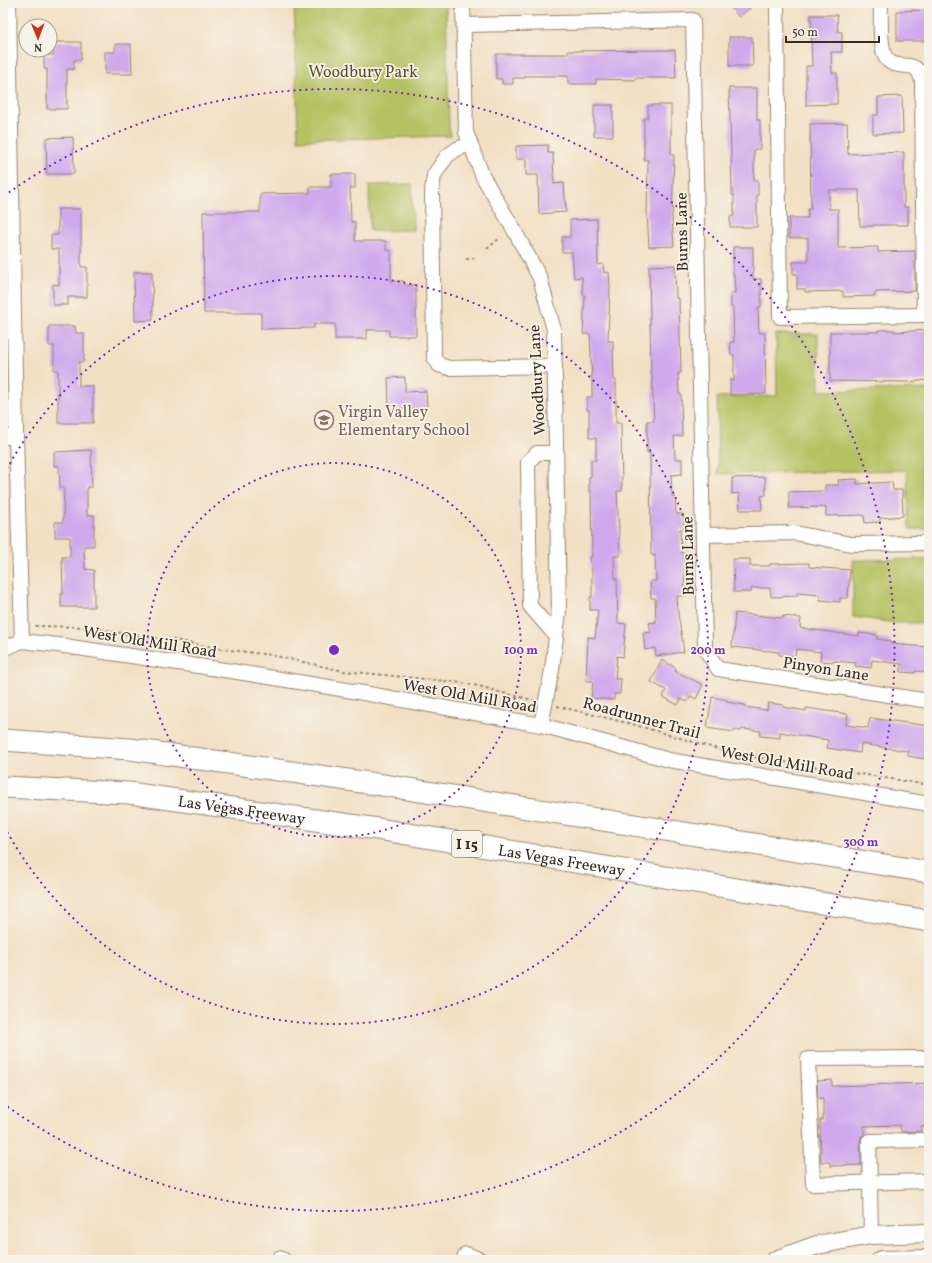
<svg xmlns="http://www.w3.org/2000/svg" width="932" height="1263" viewBox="0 0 932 1263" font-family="Vollkorn,serif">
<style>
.green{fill:#b5c264;stroke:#787641}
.building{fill:#d0a9ed}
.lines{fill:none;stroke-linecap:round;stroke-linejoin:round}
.minor-casing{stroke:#968571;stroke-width:16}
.major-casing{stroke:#968571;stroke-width:20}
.highway-casing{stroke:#968571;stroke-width:23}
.path{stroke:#968571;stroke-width:2;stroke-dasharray:3 3;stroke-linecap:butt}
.minor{stroke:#fff;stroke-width:14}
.major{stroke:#fff;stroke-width:18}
.highway{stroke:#fff;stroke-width:21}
.ring{fill:none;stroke:#7b2cbf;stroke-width:2;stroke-dasharray:2 4}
.labels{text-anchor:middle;stroke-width:3.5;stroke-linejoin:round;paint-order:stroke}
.shield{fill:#f7f3e8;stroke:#73665b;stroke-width:1}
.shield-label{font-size:15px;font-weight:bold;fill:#3b2a1e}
.park-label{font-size:16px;fill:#5a5030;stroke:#f7f3e8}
.street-label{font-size:16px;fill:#3b2a1e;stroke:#f7f3e8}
.education-label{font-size:16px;fill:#785e54;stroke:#f7f3e8;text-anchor:start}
.centre{fill:#7b2cbf;stroke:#f7f3e8;stroke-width:2}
.ring-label{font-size:12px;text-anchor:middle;font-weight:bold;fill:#7b2cbf;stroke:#f7f3e8;stroke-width:3.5;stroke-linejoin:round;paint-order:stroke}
</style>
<rect width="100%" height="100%" fill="#f7f3e8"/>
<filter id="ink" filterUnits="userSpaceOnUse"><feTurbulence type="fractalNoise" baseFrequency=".025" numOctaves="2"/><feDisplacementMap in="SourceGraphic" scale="8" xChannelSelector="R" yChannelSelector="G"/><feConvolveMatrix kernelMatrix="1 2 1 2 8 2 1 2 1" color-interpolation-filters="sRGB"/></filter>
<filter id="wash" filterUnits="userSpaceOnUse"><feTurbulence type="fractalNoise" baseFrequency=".012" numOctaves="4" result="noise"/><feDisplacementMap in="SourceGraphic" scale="16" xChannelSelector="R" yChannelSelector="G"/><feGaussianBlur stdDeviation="0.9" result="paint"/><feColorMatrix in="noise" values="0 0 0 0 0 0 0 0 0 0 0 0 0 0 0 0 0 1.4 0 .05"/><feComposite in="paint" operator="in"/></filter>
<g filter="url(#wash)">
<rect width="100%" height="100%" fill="#f2e0c4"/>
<g class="green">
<polygon points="294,3 446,3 449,127 451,136 298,140"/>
<polygon points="412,184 413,230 370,231 369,185"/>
<polygon points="776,334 818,334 819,391 929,389 929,529 909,529 907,470 718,474 717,397 777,396"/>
<polygon points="929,559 929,623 897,623 853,617 853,560"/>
</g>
<g id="blocks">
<g class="building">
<polygon points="728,3 756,3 739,17"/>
<polygon points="929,10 929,41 897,41 897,11"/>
<polygon points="811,15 837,15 838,32 842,32 842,52 831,52 832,73 837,73 837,104 806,105 806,66 812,66"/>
<polygon points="729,37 752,37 753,66 729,66"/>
<polygon points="53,42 81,42 81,60 74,60 74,69 67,69 67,109 47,109 47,69 44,69 44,55 53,55"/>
<polygon points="115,44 131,44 132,74 105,74 105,52 115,52"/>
<polygon points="675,50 676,78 635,78 635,80 596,79 596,84 568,84 568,76 525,76 525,78 513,78 513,84 502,84 502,79 496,79 496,54 568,54 568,51"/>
<polygon points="729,88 757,88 757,120 760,120 760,149 754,149 754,181 758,181 758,195 757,195 757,227 730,227 730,216 734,216 734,195 732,195 732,188"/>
<polygon points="902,96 903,133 873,134 873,115 878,115 878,97"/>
<rect x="594" y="105" width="19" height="31"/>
<polygon points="648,105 671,105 671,155 674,155 672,218 674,246 649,247 647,213 648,160 644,160 644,118 648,118"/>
<polygon points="847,123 848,154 904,152 904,207 908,207 908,225 873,225 873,226 860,226 859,190 829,190 829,209 838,209 838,248 878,247 878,252 915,251 915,291 875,292 875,296 843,297 843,291 805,292 805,289 797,289 797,274 793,274 793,262 808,262 808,238 789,238 789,218 808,218 808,209 811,209 810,124"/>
<polygon points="73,137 74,174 47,174 46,138"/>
<polygon points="548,145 548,153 553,153 554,184 564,183 566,212 539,214 538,175 526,175 526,159 516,159 516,146"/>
<polygon points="331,174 355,174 355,188 350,188 351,222 355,222 355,241 386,241 386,250 391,250 391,281 404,281 404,285 416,285 416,336 389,336 389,330 367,330 367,339 335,339 335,324 314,324 314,328 261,329 261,313 204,313 203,212 260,212 260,194 310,193 310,187 331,187"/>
<polygon points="58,209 81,209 81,267 87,267 87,297 68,297 68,305 53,305 53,284 59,285 59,249 51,249 51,235 58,235"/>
<polygon points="597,219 598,265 603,264 604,273 609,272 610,287 608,341 613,341 614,380 616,380 616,423 621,423 622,491 617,491 620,556 614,556 615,579 617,579 618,623 626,624 623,657 617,656 615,679 621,679 620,694 614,694 614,700 591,698 593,681 586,681 588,637 595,638 598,610 590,610 590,597 592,597 592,570 591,570 590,557 592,557 591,491 589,491 589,477 591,477 591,460 596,460 596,438 589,438 589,410 587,410 587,397 592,397 592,381 590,334 583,334 585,295 583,295 582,277 574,278 572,252 562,252 562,237 570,237 570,220"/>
<polygon points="733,247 753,247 753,279 761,279 761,307 758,307 759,333 765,333 766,394 730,395 730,380 734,381 734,355 731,355 730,342 734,342 733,307 731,307 731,293 735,293 734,274 733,274"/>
<polygon points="675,265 676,298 679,298 681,373 678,373 679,394 681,394 682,436 674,436 675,459 682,459 682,474 671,475 672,497 675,497 676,514 683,514 684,529 680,529 681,553 684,553 685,596 677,596 678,613 684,652 656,656 655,648 645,650 643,633 651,632 649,623 656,622 655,598 651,598 650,581 656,581 655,555 651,555 650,453 647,453 647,421 654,421 652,374 651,374 649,266"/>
<polygon points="134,272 152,272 153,320 135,321"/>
<polygon points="49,326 75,326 76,333 84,333 84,362 79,362 79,386 93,386 93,423 58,423 58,370 54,370 54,346 49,346"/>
<polygon points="878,330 894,330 894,332 929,330 929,380 908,382 830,381 830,332 878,332"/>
<polygon points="405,377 405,392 426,391 427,408 389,409 388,378"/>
<polygon points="91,450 92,487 87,487 87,515 94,515 94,546 84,546 85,569 94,570 94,607 61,607 61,594 63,594 62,557 70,557 70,537 55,537 55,522 63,522 64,488 60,488 59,466 54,466 54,452"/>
<polygon points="765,477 766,495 761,496 762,510 740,510 739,493 732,494 732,478"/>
<polygon points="857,479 857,484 892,482 893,490 902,490 903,516 880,518 880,522 865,523 864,515 826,516 826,507 789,508 789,492 825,491 825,485 839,485 838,480"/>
<polygon points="733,559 750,559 750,566 770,566 770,564 809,563 809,567 850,570 848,598 840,598 840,602 820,600 820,595 797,593 797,596 771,597 770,588 752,588 751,592 734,592"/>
<polygon points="735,613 783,618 783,616 801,618 800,628 859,636 859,633 877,635 877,639 891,641 890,644 929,647 929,672 915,671 915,673 901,672 901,664 872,660 871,668 855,666 856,663 835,661 834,662 820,661 821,652 796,649 795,656 779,655 779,652 732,647"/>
<polygon points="662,660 676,668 675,671 703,685 696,699 691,696 687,702 681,699 678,705 663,697 666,690 651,682"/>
<polygon points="712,697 727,700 727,702 745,705 745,707 767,710 768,703 784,705 783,707 806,711 806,708 848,714 846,725 868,728 870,718 929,726 928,733 929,734 929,755 926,755 925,759 908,756 908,751 861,744 860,753 827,748 828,740 780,732 780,738 760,736 761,731 742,729 741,731 734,730 734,732 707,728"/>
<polygon points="832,1080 832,1086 929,1083 929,1126 921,1126 921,1131 901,1132 900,1125 864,1126 864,1134 861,1137 860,1141 861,1165 830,1166 830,1162 821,1162 820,1120 823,1120 823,1098 818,1098 817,1081"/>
</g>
</g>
</g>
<g filter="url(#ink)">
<use href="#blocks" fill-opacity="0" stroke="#968571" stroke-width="1"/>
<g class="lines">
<defs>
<g id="minor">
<polyline points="9,3 16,437 22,641"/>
<polyline points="463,3 466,132 483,177 513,228 540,278 554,330 559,611 552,670 541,725"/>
<path d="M777,3L780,317L924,315L922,81C921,78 920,74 919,72C911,60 895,71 886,58C879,46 881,17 881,3"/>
<polyline points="464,25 693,20 705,649 718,669 929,701"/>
<polyline points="470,144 457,149 447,156 434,175 432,191 434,357 439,365 449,368 555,366"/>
<polyline points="3,437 16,437"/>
<polyline points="704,535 795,533 851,544 929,543"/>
<polyline points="556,636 530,606 528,462 537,453 557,453"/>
<polyline points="3,649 22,641 58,645 231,671 341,689 541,725 669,760 929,804"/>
<polyline points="929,1058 808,1059 813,1184 929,1181"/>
<polyline points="871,1235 869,1141 929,1140"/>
<polyline points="278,1260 279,1258 284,1260"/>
<polyline points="463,1260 466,1254 481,1260"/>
</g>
<g id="major">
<polyline points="776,1260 817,1245 871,1235 929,1233"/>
<polyline points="881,1260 929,1259"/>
</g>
<g id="highway">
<polyline points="3,740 130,749 383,785 929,872"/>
<path id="s1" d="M3,787L129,793L378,829L929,921"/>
</g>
</defs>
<use href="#minor" class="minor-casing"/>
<use href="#major" class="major-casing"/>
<use href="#highway" class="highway-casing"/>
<g class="path">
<polyline points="487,249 501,237"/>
<polyline points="466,259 472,259 476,256"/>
<polyline points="35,626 90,627 131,635 174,640 222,649 271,655 344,671 455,682 479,686 499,692 533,700"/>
<polyline points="3,631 8,630"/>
<polyline points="557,706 632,724 721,750 766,759 929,785"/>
</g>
<use href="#minor" class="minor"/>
<use href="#major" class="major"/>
<use href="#highway" class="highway"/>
</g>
</g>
<g class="ring">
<circle cx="334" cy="650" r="187"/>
<path d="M4 474A374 374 0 1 1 4 826"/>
<path d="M4 196A561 561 0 1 1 4 1104"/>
</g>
<defs>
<symbol id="school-ring" viewBox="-11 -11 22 22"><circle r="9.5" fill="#f7f3e8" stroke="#8d6e63" stroke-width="1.5"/><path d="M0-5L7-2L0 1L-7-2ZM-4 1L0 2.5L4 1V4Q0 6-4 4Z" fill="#8d6e63"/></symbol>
</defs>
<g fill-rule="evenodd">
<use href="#school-ring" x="313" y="409" width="22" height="22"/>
</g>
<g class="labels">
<rect class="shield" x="452" y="831" width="30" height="26" rx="3"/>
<g class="shield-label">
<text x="467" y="849">I 15</text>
</g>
<g class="park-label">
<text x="363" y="77">Woodbury Park</text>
</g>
<g class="street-label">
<text transform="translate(681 232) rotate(-91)" y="6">Burns Lane</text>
<text transform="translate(536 380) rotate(-93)" y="6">Woodbury Lane</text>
<text transform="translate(687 556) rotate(-91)" y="6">Burns Lane</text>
<text transform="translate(150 641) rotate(9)" y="6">West Old Mill Road</text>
<text transform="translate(826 668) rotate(9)" y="6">Pinyon Lane</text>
<text transform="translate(470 695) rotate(10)" y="6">West Old Mill Road</text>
<text transform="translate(642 717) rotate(15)" y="6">Roadrunner Trail</text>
<text transform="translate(787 762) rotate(10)" y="6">West Old Mill Road</text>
<text dy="6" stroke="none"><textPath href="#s1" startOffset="240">Las Vegas Freeway</textPath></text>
<text dy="6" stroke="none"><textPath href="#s1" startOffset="564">Las Vegas Freeway</textPath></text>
</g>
<g class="education-label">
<text x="338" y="417">Virgin Valley<tspan x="338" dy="18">Elementary School</tspan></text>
</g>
</g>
<circle cx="334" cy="650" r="6" class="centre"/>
<g class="ring-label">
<text x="521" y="654">100 m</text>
<text x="708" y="654">200 m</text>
<text x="861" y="846">300 m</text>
</g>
<rect width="932" height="1263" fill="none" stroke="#f7f3e8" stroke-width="16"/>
<g transform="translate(38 38) rotate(179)"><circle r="19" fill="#f7f3e8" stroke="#aca397"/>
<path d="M0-3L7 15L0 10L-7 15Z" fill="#c8321e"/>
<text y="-6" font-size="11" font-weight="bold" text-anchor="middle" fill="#3b2a1e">N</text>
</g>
<path d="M786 36v6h93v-6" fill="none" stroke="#3b2a1e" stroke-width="2"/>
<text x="792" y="36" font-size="12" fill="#3b2a1e" stroke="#f7f3e8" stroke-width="3" paint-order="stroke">50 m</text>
</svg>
